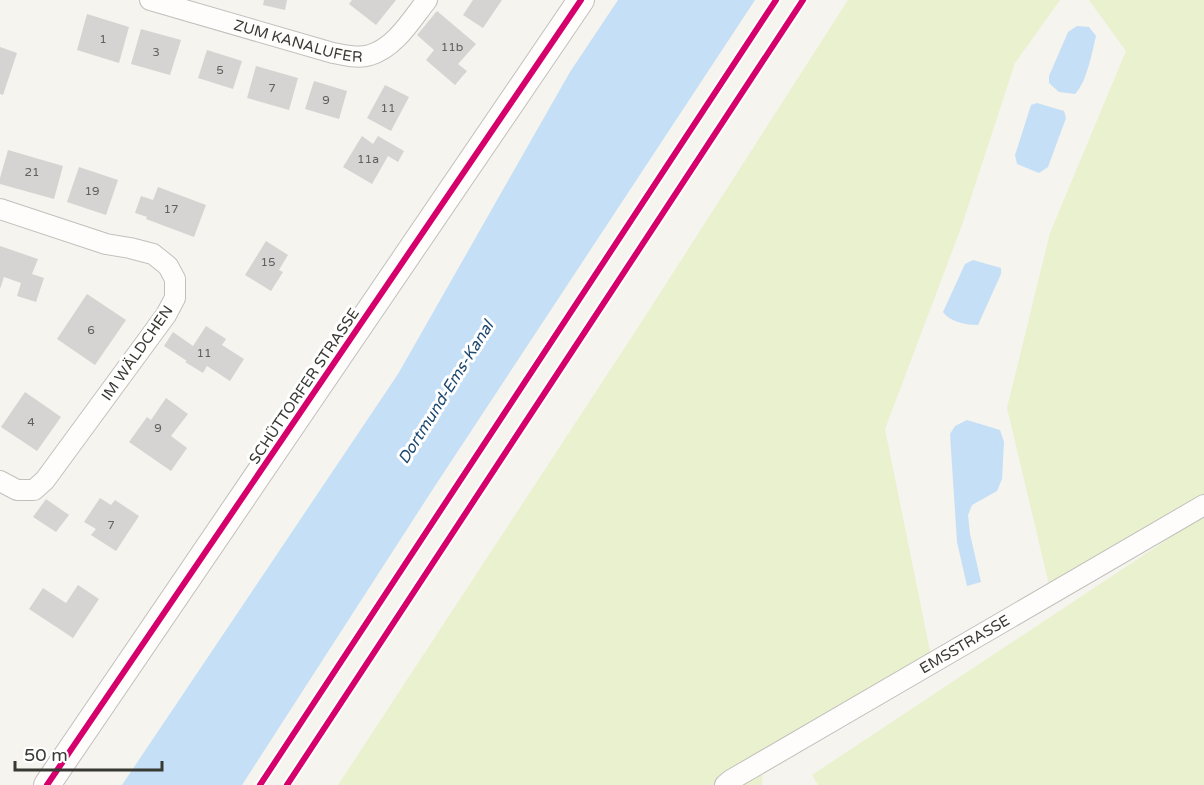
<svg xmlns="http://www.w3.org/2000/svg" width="1204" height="785" viewBox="0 0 1204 785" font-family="'Varela Round',sans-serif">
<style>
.green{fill:#eaf1cf}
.water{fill:#c5dff7}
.building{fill:#d5d4d2}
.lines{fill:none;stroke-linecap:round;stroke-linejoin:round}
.minor-casing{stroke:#c1c0bc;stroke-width:22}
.major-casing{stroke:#c1c0bc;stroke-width:28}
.minor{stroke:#fefdfc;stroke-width:20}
.major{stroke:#fefdfc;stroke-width:26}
.cycleway-casing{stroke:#fff;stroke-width:10}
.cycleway{stroke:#d6006c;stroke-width:6}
.labels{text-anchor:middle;stroke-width:6;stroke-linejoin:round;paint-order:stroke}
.number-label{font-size:12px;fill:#60605c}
.street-label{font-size:15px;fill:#393934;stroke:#fff}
.water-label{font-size:16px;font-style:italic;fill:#1c4870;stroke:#fff}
</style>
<rect width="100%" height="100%" fill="#f5f4ee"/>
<g class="green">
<polygon points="848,0 1060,0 1015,63 962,225 885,429 931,656 764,760 762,785 338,785 637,329"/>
<polygon points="1089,0 1204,0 1204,499 1051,593 1007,408 1050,233 1126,51"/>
<polygon points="1204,515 1204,785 818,785 812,775"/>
</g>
<g class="water">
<polygon points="618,0 755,0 431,492 242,785 122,785 398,374 570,72"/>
<path d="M1077,26L1089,27L1096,36C1092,52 1087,82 1075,94L1059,92L1049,83V76L1068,32Z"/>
<polygon points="1037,103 1064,111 1066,118 1048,167 1039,173 1017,164 1015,155 1031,105"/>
<path d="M973,260L1001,268V274L978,325C966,325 950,322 943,312L965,264Z"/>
<polygon points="967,420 1000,430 1004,442 1002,479 997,491 972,505 968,515 970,534 981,582 967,586 957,542 950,434 955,426"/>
</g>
<g class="building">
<polygon points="264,0 287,0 285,10 263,5"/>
<polygon points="352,0 396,0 376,25 349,4"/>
<polygon points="473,0 502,0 483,28 463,15"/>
<polygon points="437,11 476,44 458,64 467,71 455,85 426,60 434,50 417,35"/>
<polygon points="87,14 129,27 119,63 77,50"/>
<polygon points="141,29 181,40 170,75 131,64"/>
<polygon points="0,47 17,53 3,95 0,94"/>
<polygon points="207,50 242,61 233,89 198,78"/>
<polygon points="256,66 298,78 289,110 247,98"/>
<polygon points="314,81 347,91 339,119 305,109"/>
<polygon points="385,85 409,97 391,131 367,118"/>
<polygon points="362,136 373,144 378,136 404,151 398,162 388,156 372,184 343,167"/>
<polygon points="8,150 63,166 54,199 0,184 0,178"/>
<polygon points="79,167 118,180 106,215 67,202"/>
<polygon points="158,187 206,205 194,237 146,219 147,217 135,213 141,196 153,200"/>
<polygon points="266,241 288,255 279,270 283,272 271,291 245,275"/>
<polygon points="0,246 38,259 32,274 44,278 36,302 17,296 21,283 4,277 0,289"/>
<polygon points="87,294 126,320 95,365 57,339"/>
<polygon points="206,326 226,339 222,345 244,359 230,381 207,366 203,373 185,362 187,361 164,346 173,332 193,346"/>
<polygon points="25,392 61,417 37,451 1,427"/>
<polygon points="166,398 188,414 171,436 187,448 171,471 129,442 147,417 151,420"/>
<polygon points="100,498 111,505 115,500 139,516 116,551 91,535 96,529 84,522"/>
<polygon points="46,499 69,515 56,532 33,517"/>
<polygon points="78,585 99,599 73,638 29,609 43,588 66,603"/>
</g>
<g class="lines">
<defs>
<g id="minor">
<path id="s1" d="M150,0L333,53C345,55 358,59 370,55C395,48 412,19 427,0"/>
<polyline points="0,209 106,244 130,248 153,254 168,266 175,279 175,298 166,315 45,480 34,490 17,490 0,481"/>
<path id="s2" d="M725,785L731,780L1204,505"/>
</g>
<polyline id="major" points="47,785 581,0"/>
</defs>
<use href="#minor" class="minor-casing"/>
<use href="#major" class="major-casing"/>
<use href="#minor" class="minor"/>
<use href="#major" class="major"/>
<defs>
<g id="cycleway">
<polyline points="47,785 581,0"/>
<polyline points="260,785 776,0"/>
<path d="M287,785C460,524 630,261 803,0"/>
</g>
</defs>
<use href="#cycleway" class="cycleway-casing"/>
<use href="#cycleway" class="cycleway"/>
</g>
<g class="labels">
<g class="number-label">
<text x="103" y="43">1</text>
<text x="452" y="51">11b</text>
<text x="156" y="56">3</text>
<text x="220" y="74">5</text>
<text x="272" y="92">7</text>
<text x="326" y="104">9</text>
<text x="388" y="112">11</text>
<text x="368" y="163">11a</text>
<text x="32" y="176">21</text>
<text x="92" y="195">19</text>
<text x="171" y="213">17</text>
<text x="268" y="266">15</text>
<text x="91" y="334">6</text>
<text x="204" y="357">11</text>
<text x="31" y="426">4</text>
<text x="158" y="432">9</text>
<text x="111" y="529">7</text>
</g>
<g class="street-label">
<text dy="5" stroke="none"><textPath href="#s1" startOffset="154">ZUM KANALUFER</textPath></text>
<text transform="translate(137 353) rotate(-55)" y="5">IM WÄLDCHEN</text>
<text transform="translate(304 386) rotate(-56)" y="5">SCHÜTTORFER STRASSE</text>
<text dy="5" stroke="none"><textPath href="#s2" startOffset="278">EMSSTRASSE</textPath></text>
</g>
<g class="water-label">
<text transform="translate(445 392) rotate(-58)" y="6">Dortmund-Ems-Kanal</text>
</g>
</g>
<path d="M15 761v9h147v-9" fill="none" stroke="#393934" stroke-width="3"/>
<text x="24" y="761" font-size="18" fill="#393934" stroke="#ffffff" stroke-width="4.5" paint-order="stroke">50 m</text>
</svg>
